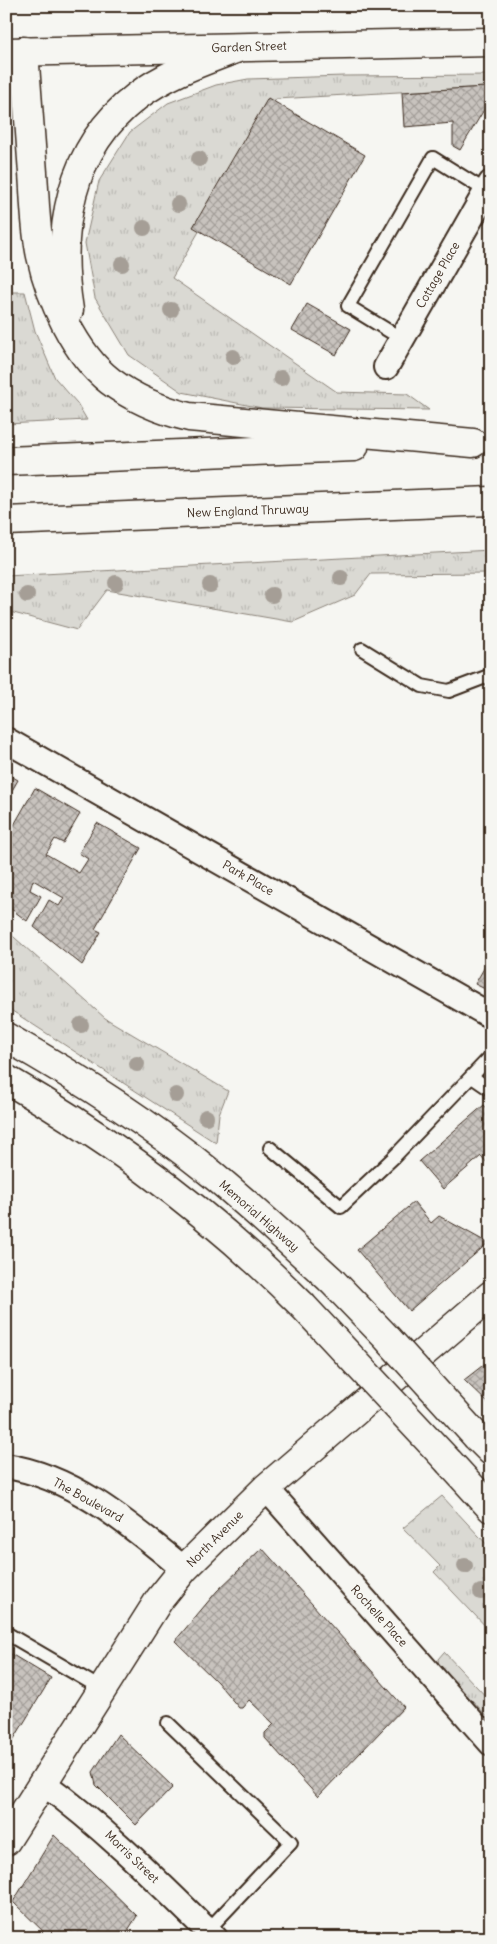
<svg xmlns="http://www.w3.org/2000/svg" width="497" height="1944" viewBox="0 0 497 1944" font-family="Delius,sans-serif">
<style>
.grass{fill:url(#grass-tufts);stroke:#8a8278}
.building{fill:url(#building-cross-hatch);stroke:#3b2a1e}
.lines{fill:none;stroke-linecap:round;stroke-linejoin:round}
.service-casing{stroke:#3b2a1e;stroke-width:16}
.minor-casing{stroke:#3b2a1e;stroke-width:28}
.secondary-casing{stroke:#3b2a1e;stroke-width:31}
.primary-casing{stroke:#3b2a1e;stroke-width:31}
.motorway-casing{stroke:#3b2a1e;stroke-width:31}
.service{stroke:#f6f6f2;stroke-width:12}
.minor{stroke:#f6f6f2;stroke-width:24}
.secondary{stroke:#f6f6f2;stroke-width:28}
.primary{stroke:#f6f6f2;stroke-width:28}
.motorway{stroke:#f6f6f2;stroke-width:28}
.secondary-bridge-casing{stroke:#3b2a1e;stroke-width:31;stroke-linecap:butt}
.secondary-bridge{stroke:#f6f6f2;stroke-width:28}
.tree{fill:#a59e96}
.labels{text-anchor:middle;stroke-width:4;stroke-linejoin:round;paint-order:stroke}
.street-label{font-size:12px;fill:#3b2a1e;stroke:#f6f6f2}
</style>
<defs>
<pattern id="grass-tufts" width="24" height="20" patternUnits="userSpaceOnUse" patternTransform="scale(1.25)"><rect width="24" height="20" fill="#dad9d3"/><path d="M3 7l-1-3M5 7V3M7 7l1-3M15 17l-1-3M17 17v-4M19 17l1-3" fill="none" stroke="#bcbab5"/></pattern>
<pattern id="building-cross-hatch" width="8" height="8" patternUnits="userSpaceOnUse" patternTransform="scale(1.25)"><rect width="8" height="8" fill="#c8c3be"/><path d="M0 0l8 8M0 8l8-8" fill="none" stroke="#a49f9a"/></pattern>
</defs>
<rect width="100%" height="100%" fill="#f6f6f2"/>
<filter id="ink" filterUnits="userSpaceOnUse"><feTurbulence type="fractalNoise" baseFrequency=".02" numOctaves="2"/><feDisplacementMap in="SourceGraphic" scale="10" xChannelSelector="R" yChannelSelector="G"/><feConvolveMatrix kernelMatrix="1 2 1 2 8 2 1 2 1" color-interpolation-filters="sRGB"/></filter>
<g filter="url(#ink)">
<g class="grass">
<polygon points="491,75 491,91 486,87 276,99 172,278 337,392 407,394 429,410 262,408 182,392 129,355 95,298 85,243 99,181 130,132 168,103 216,85 248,79 344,76"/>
<polygon points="10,292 25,292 35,331 55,378 77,403 87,420 6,424 6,309"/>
<polygon points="491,550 491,573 371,574 355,595 293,622 107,590 77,630 6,611 6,576"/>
<polygon points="6,930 105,1018 228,1091 219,1114 216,1143 6,1007"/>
<polygon points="442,1496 491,1549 491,1632 434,1572 440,1566 403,1528"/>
<polygon points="444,1652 491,1702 491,1720 439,1666 438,1659"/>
</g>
<g class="building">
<polygon points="486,87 491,91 491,98 460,150 453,146 453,123 404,127 402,92"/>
<polygon points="268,98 365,155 291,284 193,227"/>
<polygon points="307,304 351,329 336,355 292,330"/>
<polygon points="6,773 18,780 6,801"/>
<polygon points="35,788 80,814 63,843 55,839 46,854 79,873 88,859 79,853 97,823 141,848 95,929 101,932 82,965 34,927 49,900 59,906 64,898 33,880 30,890 41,896 27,921 6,905 6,839"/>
<polygon points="491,956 491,992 475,984"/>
<polygon points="484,1105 491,1113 491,1161 488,1164 481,1156 443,1189 419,1161"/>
<polygon points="414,1202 431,1223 439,1216 488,1243 409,1311 357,1250"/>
<polygon points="491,1359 491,1406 464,1380"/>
<polygon points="262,1548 404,1707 318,1797 265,1738 265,1733 274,1724 249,1700 242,1708 239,1708 217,1682 175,1641 217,1591"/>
<polygon points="6,1651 51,1678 6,1752"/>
<polygon points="118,1734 173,1787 136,1825 96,1785 93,1772"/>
<polygon points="54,1835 137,1916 123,1938 50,1938 13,1902"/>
</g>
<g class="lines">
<defs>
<g id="service">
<polyline points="402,339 348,306 433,158 486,191"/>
<polyline points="362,649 422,686 449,691 491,675"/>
<polyline points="472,1077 491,1090"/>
<polyline points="270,1148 341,1207 393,1158 491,1056"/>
<polyline points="6,1633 102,1689"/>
<polyline points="168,1723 291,1842 208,1930"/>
</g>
<g id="minor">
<polyline points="386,367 491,183"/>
<polyline points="6,740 491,1016"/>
<path d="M6,1466C76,1477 131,1526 184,1569"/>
<polyline points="266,1488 491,1743"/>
<path d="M43,1783C106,1829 160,1884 215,1938"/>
</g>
<g id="secondary">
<polyline points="6,52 491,42"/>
<path d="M6,1037C77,1077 148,1122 212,1174C253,1208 292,1244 331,1280"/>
<path d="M6,1079C113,1141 215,1217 302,1305"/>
<polyline points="477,1437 491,1451"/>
<polyline points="449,1462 491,1508"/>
</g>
<polyline id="primary" points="6,1841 140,1630 159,1600 184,1569 266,1488 491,1295"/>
<g id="motorway">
<path d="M24,51C27,92 30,132 33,173C35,200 35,229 41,256C50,298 75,354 110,381C134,399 160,410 189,417L473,443"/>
<path d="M69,310C56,230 69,149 136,97C165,74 204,61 238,48"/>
<polyline points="6,461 354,447"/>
<polyline points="6,521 491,501"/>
</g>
</defs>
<use href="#service" class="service-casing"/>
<use href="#minor" class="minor-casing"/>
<use href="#secondary" class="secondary-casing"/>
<use href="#primary" class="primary-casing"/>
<use href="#motorway" class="motorway-casing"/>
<use href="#service" class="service"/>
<use href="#minor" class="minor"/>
<use href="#secondary" class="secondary"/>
<use href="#primary" class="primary"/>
<use href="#motorway" class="motorway"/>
<defs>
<g id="secondary-bridge">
<polyline points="331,1280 387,1338 477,1437"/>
<polyline points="302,1305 449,1462"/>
</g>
</defs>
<use href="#secondary-bridge" class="secondary-bridge-casing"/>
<use href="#secondary-bridge" class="secondary-bridge"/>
</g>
<g class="tree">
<circle cx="199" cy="159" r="8"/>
<circle cx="178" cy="204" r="8"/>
<circle cx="144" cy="228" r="8"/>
<circle cx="122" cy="264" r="8"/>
<circle cx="171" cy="310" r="8"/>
<circle cx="233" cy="357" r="8"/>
<circle cx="281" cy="378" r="8"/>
<circle cx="341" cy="578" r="8"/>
<circle cx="116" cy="583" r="8"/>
<circle cx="210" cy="585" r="8"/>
<circle cx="27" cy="595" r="8"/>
<circle cx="272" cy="595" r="8"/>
<circle cx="81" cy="1025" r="8"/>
<circle cx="137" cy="1064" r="8"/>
<circle cx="176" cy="1095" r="8"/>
<circle cx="206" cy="1117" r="8"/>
<circle cx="465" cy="1566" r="8"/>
<circle cx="481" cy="1592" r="8"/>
</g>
</g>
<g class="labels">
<g class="street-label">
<text transform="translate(249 47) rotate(-2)" y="4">Garden Street</text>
<text transform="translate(438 275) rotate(-60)" y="4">Cottage Place</text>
<text transform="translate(248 511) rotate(-2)" y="4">New England Thruway</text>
<text transform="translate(248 878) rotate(30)" y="4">Park Place</text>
<text transform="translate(259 1216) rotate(41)" y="4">Memorial Highway</text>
<text transform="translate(88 1500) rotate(29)" y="4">The Boulevard</text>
<text transform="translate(215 1539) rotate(-45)" y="4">North Avenue</text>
<text transform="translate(379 1616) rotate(48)" y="4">Rochelle Place</text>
<text transform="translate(132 1857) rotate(44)" y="4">Morris Street</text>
</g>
</g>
<rect width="497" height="1944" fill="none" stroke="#f6f6f2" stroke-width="25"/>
<rect x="12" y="12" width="472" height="1919" fill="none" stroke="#3b2a1e" stroke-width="2" filter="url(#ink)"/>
</svg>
